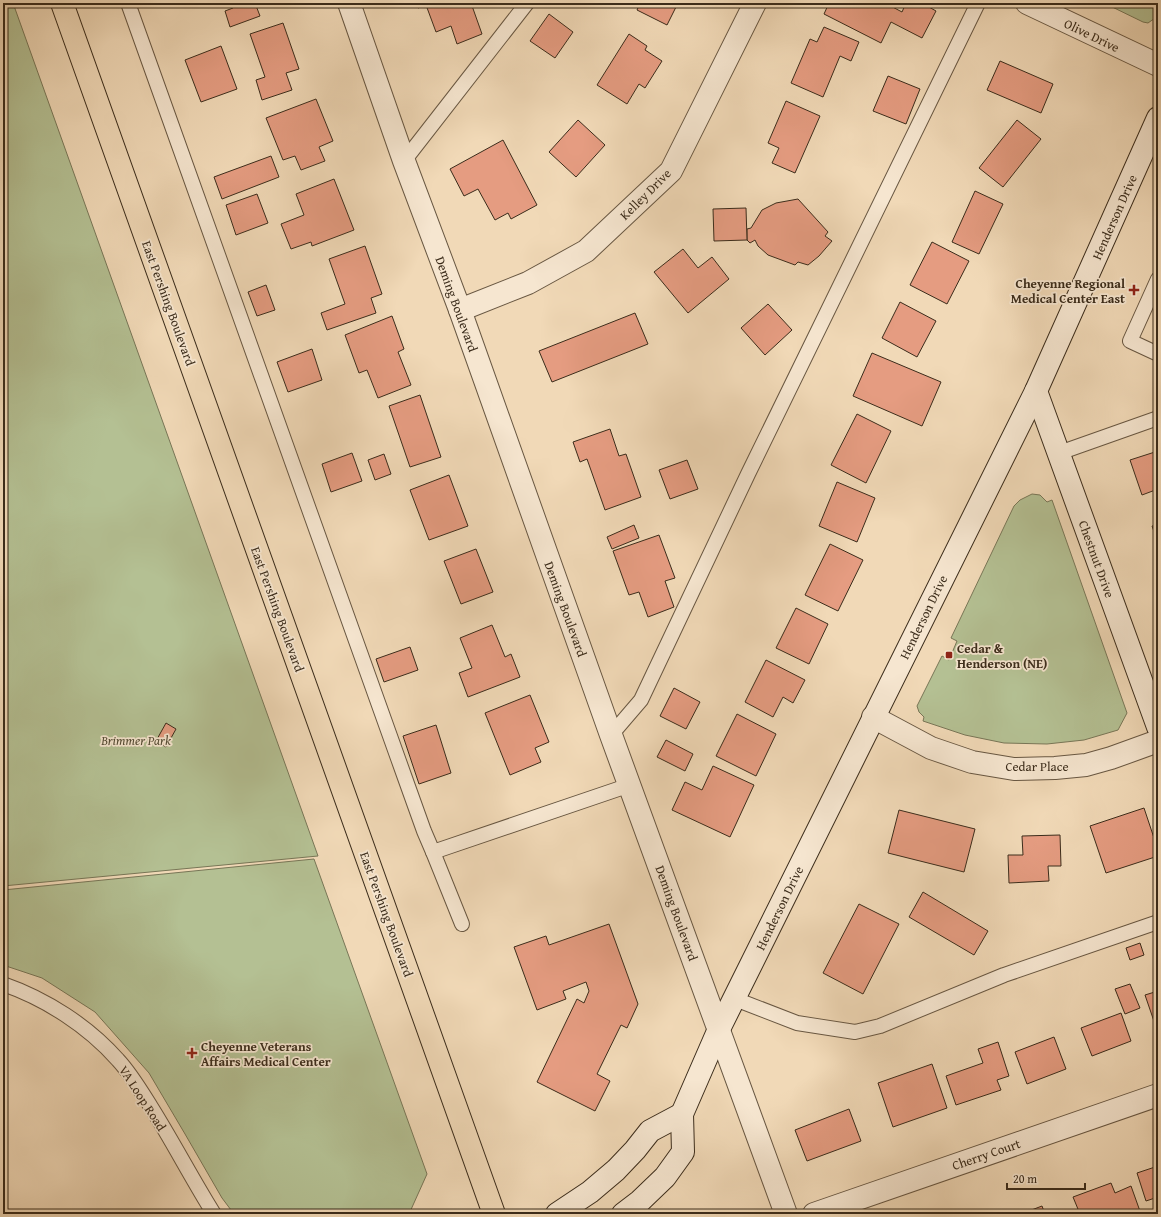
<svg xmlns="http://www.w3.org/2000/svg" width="1161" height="1217" viewBox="0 0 1161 1217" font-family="'Gentium Book Plus',serif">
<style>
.green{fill:#b4c093;stroke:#787657}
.building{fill:#e59c81;stroke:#3b2c1b}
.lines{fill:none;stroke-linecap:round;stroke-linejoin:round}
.lane-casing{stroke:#685742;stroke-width:16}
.street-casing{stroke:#685742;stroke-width:24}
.secondary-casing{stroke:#3b2c1b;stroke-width:24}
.primary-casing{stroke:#3b2c1b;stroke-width:24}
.lane{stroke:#f6e6d0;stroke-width:14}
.street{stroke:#f6e6d0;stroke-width:22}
.secondary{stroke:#f6e6d0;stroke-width:22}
.primary{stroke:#f1d9b7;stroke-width:22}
.poi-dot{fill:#8f2418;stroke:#f6e6d0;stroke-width:1.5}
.labels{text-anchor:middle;stroke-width:3.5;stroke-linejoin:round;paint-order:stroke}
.street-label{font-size:13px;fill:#3b2c1b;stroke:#f6e6d0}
.poi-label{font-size:13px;font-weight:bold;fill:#3b2c1b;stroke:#f6e6d0;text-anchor:start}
.park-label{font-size:13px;font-style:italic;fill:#534a33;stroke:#f6e6d0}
</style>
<rect width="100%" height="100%" fill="#f1d9b7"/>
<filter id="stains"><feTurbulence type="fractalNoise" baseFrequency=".005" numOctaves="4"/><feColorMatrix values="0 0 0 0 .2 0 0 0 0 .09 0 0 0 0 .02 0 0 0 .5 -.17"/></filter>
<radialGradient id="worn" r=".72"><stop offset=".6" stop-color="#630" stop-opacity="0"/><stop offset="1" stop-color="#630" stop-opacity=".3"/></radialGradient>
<g class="green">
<polygon points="3,3 13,3 318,856 3,886"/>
<polygon points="1104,3 1158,3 1158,16 1148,23 1143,22"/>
<polygon points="1032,494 1040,495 1047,502 1052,500 1127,713 1118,730 1084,740 1047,744 1004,743 965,735 923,721 924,717 919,712 917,706 942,656 949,660 957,641 951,638 1014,506 1020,500"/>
<polygon points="314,859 427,1174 409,1214 234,1214 222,1198 185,1134 149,1073 95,1012 42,978 3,965 3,890"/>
</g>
<g class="building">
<polygon points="231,3 255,3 260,16 230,27 225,11 233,8"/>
<polygon points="416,3 471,3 482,34 457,44 451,26 436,32 426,5 418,8"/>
<polygon points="640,3 678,3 667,25 637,10"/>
<polygon points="829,3 885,3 902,12 906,3 922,3 936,11 922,38 891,22 881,43 824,14"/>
<polygon points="549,14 573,32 555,58 530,41"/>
<polygon points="283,23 299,69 286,73 292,90 262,100 256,80 265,77 250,34"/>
<polygon points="824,27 859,42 851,61 840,56 823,97 791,83 810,39 817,42"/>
<polygon points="629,34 647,46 645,50 662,61 645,88 639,84 627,104 597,85"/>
<polygon points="221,46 237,89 201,102 185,60"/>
<polygon points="1000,61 1053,84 1041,113 987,90"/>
<polygon points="888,76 920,89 906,124 873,111"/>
<polygon points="316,99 333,141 319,147 325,161 301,170 295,156 283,160 266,118"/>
<polygon points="786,101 820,116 795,173 772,163 779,148 768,143"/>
<polygon points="578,120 605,145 576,177 549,152"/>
<polygon points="1017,120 1041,139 1003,187 979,168"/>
<polygon points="503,140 537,205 511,219 508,213 495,220 478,189 464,196 450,169"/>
<polygon points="271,156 279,177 222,199 214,177"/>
<polygon points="334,179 354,230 312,246 311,242 291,249 281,224 304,215 296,194"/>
<polygon points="975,191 1003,204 979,254 952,242"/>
<polygon points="257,194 268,223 236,235 226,205"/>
<polygon points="798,199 828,232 825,236 832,241 819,256 808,265 798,262 795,265 768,255 758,246 755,240 750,243 747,240 747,229 751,228 762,210 776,203"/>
<polygon points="746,208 747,240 714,241 713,209"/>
<polygon points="932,242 969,261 947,304 910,285"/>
<polygon points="365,246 382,294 371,298 376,313 327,330 321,313 345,304 329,259"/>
<polygon points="683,249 698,268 712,257 729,279 688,313 654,272"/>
<polygon points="266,285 275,310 257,316 248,292"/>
<polygon points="900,302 936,321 917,357 882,338"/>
<polygon points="768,304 792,330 765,355 741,328"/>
<polygon points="635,313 648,344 552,382 539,351"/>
<polygon points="392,316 404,349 398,352 411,385 378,398 367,370 359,373 345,335"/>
<polygon points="312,349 322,380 288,392 277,362"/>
<polygon points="872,353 941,382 922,426 853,396"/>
<polygon points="420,395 441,457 410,467 389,406"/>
<polygon points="857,414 891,431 866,483 831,465"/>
<polygon points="610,429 619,456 626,454 641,497 605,510 587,459 580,462 573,442"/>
<polygon points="1158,451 1158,489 1142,495 1130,460"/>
<polygon points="352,453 362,481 331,492 322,464"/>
<polygon points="384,454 391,474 375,480 368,460"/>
<polygon points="687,460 698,489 670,499 659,470"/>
<polygon points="449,475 468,526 429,540 410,490"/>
<polygon points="837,482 875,498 857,542 819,526"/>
<polygon points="634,525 639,538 612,549 607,537"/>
<polygon points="1158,525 1158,543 1152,526"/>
<polygon points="659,535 675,578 665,581 674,607 648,617 639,592 629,595 613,551"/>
<polygon points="830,544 863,560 838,611 805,595"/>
<polygon points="476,549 493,592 461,604 444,561"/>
<polygon points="796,608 828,624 809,664 776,648"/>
<polygon points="492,625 505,657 511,654 520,677 468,697 459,673 472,668 460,638"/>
<polygon points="410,647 418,670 384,682 376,659"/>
<polygon points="766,660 805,680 793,703 783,697 773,717 745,702"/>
<polygon points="674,688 700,702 686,729 660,716"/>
<polygon points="530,695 549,742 535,748 541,762 510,775 485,713"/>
<polygon points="737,714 776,734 756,776 716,756"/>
<polygon points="166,723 176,729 166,747 156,741"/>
<polygon points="436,725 451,773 419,784 403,736"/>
<polygon points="666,740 693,754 685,771 657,757"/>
<polygon points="713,766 754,785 730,837 672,810 685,782 702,790"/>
<polygon points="1144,808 1158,850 1158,856 1106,873 1090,826"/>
<polygon points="899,810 975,829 964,872 888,853"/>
<polygon points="1060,835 1061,866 1048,866 1049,881 1009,883 1008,855 1023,855 1022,836"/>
<polygon points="923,892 988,931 974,955 909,917"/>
<polygon points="859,904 899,924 863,994 823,973"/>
<polygon points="609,924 638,1004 627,1028 621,1025 597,1074 610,1081 595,1111 537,1082 577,999 584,1003 589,991 586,982 563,991 566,999 537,1010 514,947 546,936 549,945"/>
<polygon points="1140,943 1144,955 1130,960 1126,948"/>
<polygon points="1130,984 1140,1008 1125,1014 1115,989"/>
<polygon points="1158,991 1158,1033 1145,995"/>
<polygon points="1121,1013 1131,1041 1092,1056 1081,1028"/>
<polygon points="1054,1037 1066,1069 1027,1084 1015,1052"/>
<polygon points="998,1042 1009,1076 997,1080 1001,1090 956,1105 946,1076 983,1063 978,1049"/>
<polygon points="932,1064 947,1108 893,1127 878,1083"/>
<polygon points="849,1109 861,1141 807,1161 795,1130"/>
<polygon points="1158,1166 1158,1197 1146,1201 1137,1173"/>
<polygon points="1111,1183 1115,1193 1131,1186 1141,1214 1121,1214 1120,1211 1112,1214 1080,1214 1073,1197"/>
<polygon points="1042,1206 1045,1214 1021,1214"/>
</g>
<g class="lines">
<defs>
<g id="lane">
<polyline points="128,3 405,778 424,831 433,852 630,785"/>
<polyline points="404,161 527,3"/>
<polyline points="1158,279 1130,341 1158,354"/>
<polyline points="1059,453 1158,418"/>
<polyline points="611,735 641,700 748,474 978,3"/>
<polyline points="433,852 462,924"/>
<path d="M3,984C46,999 88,1026 118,1060C131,1074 141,1091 151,1107C173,1142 192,1179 214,1214"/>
<polyline points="735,999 797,1023 855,1032 880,1026 1004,975 1158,922"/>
</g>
<g id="street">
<polyline points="349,3 404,161 460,310 611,735 786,1214"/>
<polyline points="1027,3 1158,65"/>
<polyline points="460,310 528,283 586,251 671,171 755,3"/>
<polyline points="873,717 931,748 972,762 1014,769 1055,768 1086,765 1111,758 1158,741"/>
<polyline points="814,1214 1158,1095"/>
</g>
<g id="secondary">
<polyline points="1036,391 1158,727"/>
<polyline points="557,1214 590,1192 616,1170 635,1150 650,1131 682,1114"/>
<polyline points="623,1214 640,1201 665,1177 683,1152 682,1114 719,1029 1036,391 1158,118"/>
</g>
<polyline id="primary" points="62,3 494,1214"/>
</defs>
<use href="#lane" class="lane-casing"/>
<use href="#street" class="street-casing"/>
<use href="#secondary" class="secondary-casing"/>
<use href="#primary" class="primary-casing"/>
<use href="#lane" class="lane"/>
<use href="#street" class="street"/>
<use href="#secondary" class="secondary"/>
<use href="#primary" class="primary"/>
</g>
<g class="poi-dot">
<path d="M1132 284h4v4h4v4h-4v4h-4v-4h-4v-4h4z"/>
<rect x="945" y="651" width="8" height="8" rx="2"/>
<path d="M190 1047h4v4h4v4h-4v4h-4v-4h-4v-4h4z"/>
</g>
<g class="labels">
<g class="street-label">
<text transform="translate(1092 35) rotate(26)" y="5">Olive Drive</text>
<text transform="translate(645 194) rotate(-45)" y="5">Kelley Drive</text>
<text transform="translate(1114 217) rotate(-66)" y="5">Henderson Drive</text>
<text transform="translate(169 303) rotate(70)" y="5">East Pershing Boulevard</text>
<text transform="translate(457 304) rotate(70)" y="5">Deming Boulevard</text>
<text transform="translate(1097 559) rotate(70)" y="5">Chestnut Drive</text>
<text transform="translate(278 609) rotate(70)" y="5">East Pershing Boulevard</text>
<text transform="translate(566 609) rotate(70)" y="5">Deming Boulevard</text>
<text transform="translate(923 617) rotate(-64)" y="5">Henderson Drive</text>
<text x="1037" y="771">Cedar Place</text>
<text transform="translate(779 908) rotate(-64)" y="5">Henderson Drive</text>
<text transform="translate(677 913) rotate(70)" y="5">Deming Boulevard</text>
<text transform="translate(387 914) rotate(70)" y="5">East Pershing Boulevard</text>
<text transform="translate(143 1098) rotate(57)" y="5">VA Loop Road</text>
<text transform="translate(986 1154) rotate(-19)" y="5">Cherry Court</text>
</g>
<g class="poi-label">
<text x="1125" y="288" text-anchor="end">Cheyenne Regional<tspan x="1125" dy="15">Medical Center East</tspan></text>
<text x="957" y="653">Cedar &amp;<tspan x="957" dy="15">Henderson (NE)</tspan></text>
<text x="201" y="1051">Cheyenne Veterans<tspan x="201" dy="15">Affairs Medical Center</tspan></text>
</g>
<g class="park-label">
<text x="136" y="745">Brimmer Park</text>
</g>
</g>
<rect width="1161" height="1217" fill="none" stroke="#f1d9b7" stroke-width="16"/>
<rect x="4" y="4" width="1153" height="1209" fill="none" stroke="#3b2c1b" stroke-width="2"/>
<rect x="8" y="8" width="1145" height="1201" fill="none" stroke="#3b2c1b"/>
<path d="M1007 1183v6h78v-6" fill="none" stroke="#3b2c1b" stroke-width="2"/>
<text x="1013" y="1183" font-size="12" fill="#3b2c1b" stroke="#f6e6d0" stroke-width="3" paint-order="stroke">20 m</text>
<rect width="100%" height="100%" filter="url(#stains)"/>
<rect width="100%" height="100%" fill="url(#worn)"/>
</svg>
